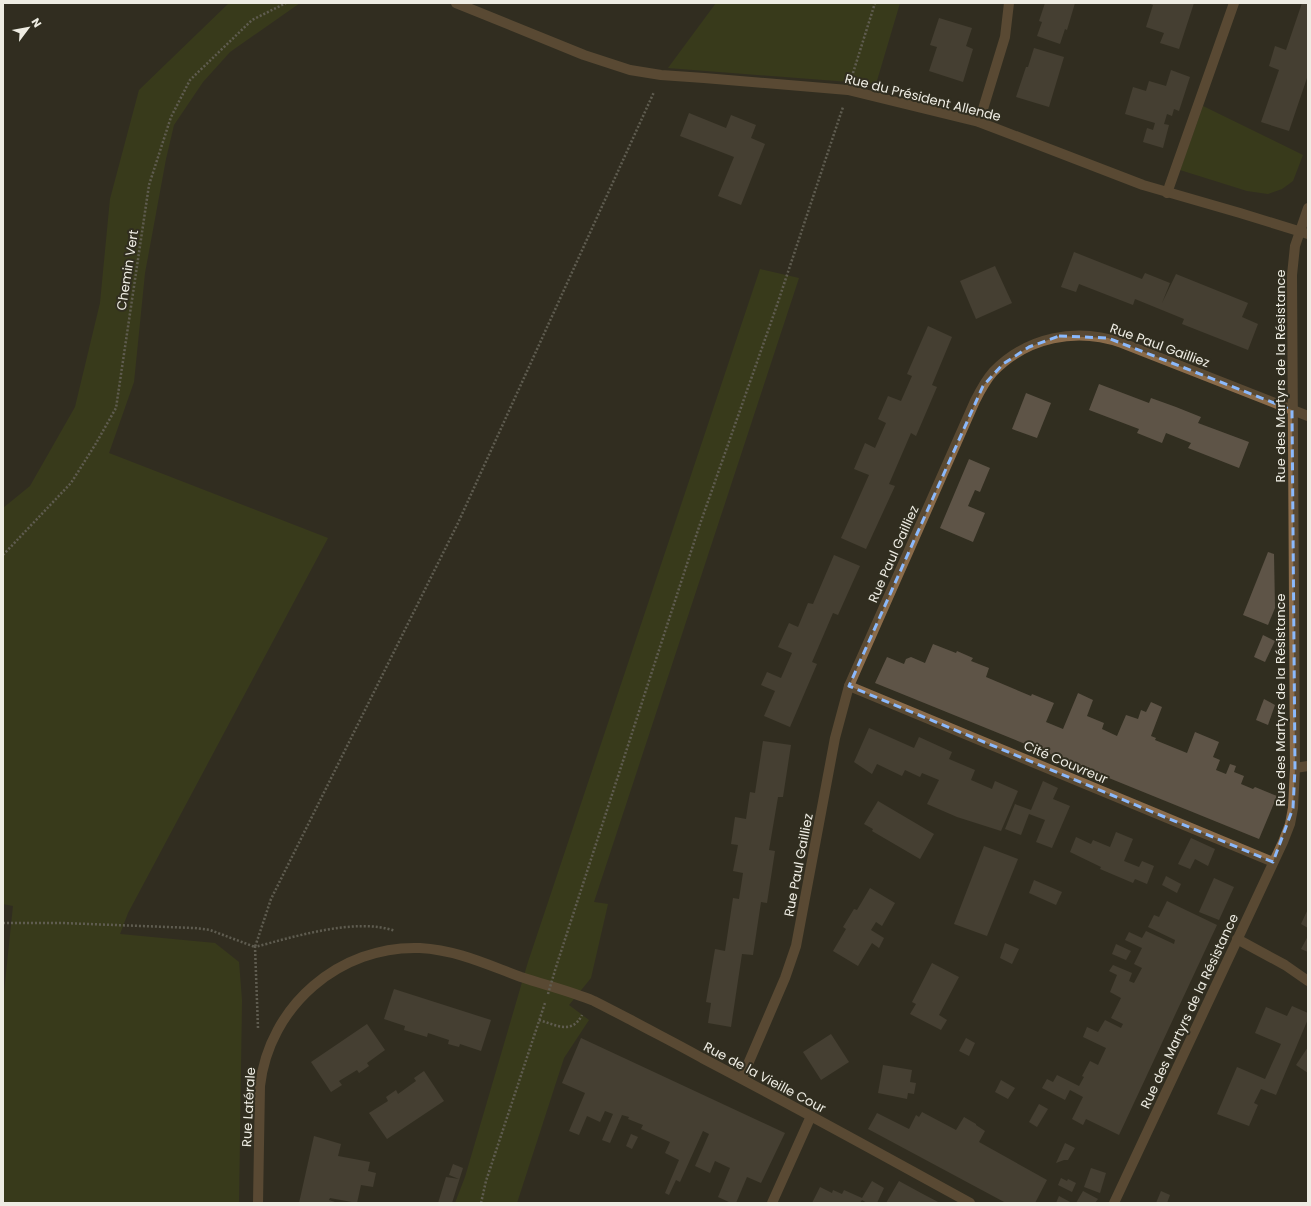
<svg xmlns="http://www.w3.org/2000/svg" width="1311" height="1206" viewBox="0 0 1311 1206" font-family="Poppins,sans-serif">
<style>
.green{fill:#424a15}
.building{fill:#5e5447}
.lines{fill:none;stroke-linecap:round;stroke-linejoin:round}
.path{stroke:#97958a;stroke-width:2.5;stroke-dasharray:2 2;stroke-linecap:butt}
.minor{stroke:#8a6b4a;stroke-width:10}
.path-bridge{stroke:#97958a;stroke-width:2.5;stroke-dasharray:2 2;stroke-linecap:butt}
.marked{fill:none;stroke:#8bb9fc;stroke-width:3;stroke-dasharray:8 5;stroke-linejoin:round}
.labels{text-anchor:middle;stroke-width:4;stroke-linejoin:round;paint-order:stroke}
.street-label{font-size:13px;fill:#eeece3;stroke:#312e20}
</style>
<rect width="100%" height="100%" fill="#312e20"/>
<g class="green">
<polygon points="229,3 300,3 230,52 203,82 174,125 166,159 145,273 134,382 109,453 328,538 128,913 120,934 215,943 239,962 242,1000 239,1203 3,1203 3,1002 13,906 3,904 3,508 30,486 75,407 100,303 110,199 139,90"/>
<polygon points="716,3 900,3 876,84 668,68"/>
<polygon points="1203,106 1303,155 1293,181 1282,189 1268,194 1247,191 1180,170"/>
<polygon points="760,269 799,278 594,902 608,904 591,978 569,1005 589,1020 564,1058 517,1203 455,1203 465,1177 528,962"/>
</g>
<g class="building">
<polygon points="1045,3 1075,3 1067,30 1065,29 1060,44 1037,36 1042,22 1039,21"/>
<polygon points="1148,3 1194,3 1179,49 1160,43 1164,33 1146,27 1153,5"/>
<polygon points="1302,3 1308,3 1308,75 1289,131 1261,122 1279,70 1269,66 1275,46 1286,50"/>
<polygon points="939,18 972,28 966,46 973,49 963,82 929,71 937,47 930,45"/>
<polygon points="1034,48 1064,57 1049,107 1016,97 1026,67 1028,67"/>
<polygon points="1171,70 1190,77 1179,111 1174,109 1172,116 1167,114 1164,124 1169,125 1163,148 1143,142 1147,128 1153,130 1155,123 1125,114 1133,87 1146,91 1149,81 1166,86"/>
<polygon points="689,113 726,128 731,115 756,125 751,138 765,144 741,205 718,196 734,157 680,136"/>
<polygon points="1074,252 1142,279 1145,273 1170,283 1162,303 1176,274 1248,303 1242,317 1258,324 1248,350 1182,324 1184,319 1135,299 1133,305 1079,284 1076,292 1061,287"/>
<polygon points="995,266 1012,303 976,319 960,281"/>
<polygon points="928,326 952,337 932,385 937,387 916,436 911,433 889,484 895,486 866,549 841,538 869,475 854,469 865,443 875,448 886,423 878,419 888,396 901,401 912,376 907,374"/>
<polygon points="1099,384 1149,403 1151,398 1176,407 1201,417 1198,423 1249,442 1239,468 1188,448 1191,443 1166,433 1162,443 1137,433 1139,429 1089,410"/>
<polygon points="1026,393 1051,403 1037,438 1012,429"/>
<polygon points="969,459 990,468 980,492 975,490 968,506 985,513 973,542 940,528"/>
<polygon points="1268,552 1274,554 1275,608 1268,625 1243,615"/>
<polygon points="834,555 860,566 838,615 833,613 812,662 817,664 790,727 764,716 775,691 761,685 767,672 781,678 792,653 778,647 789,623 798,627 808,603 813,604"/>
<polygon points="1263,635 1275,641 1265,662 1254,657"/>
<polygon points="933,644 956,653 957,651 973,658 971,661 989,668 986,677 1031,696 1032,694 1054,703 1046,722 1063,729 1078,693 1093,700 1087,716 1104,723 1102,729 1117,736 1126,715 1138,719 1141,710 1146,712 1151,702 1162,707 1151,736 1156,738 1155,740 1187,753 1195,732 1219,742 1213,757 1220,760 1216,770 1226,774 1230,764 1236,766 1234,772 1244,776 1241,784 1253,789 1255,787 1277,796 1259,839 875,683 887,657 904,664 906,659 911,657 925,663"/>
<polygon points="1264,699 1275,705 1268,725 1256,720"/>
<polygon points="869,728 914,748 919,737 952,752 949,759 975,770 971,780 992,789 995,781 1018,791 1001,831 957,817 927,804 939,780 922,773 920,777 905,770 902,776 877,764 872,774 854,762"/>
<polygon points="763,741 791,745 783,797 778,797 769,850 775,851 767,903 761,902 753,955 742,954 731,1027 708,1023 711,1003 706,1002 715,949 725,951 733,898 739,899 743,873 733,871 738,845 731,844 735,817 746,819 750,792 755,793"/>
<polygon points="1043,781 1058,788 1053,799 1070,806 1052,848 1036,842 1045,820 1029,814 1021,835 1005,829 1015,804 1031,810"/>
<polygon points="878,801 934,834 920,859 872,831 873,829 864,824"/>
<polygon points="1116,832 1133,839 1124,861 1139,867 1142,861 1154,866 1147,884 1135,879 1133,883 1100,869 1101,867 1070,852 1076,837 1091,844 1093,840 1110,847"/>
<polygon points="1191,838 1215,849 1208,866 1195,859 1190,869 1178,864"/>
<polygon points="984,846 1018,859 987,936 954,924"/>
<polygon points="1166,876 1181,884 1177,893 1162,885"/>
<polygon points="1214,878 1234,887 1219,920 1199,912"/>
<polygon points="1034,880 1062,892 1056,905 1029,893"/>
<polygon points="870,888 895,903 882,926 876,922 871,930 884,938 879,948 872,943 858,966 833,951 846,929 843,927 854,909 857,910"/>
<polygon points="1167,901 1217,925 1119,1135 1086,1119 1083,1125 1072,1119 1083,1097 1070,1090 1065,1100 1042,1088 1047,1079 1053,1082 1057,1075 1079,1086 1084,1077 1082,1076 1090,1061 1098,1065 1106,1048 1083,1037 1087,1027 1098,1032 1105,1020 1121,1028 1123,1024 1111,1018 1121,998 1110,992 1117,975 1109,971 1113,965 1132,973 1129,981 1134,983 1142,968 1134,964 1142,948 1125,940 1129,932 1142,938 1146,931 1174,944 1175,940 1148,927 1154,915 1159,917"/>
<polygon points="1308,909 1308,928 1301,924"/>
<polygon points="1308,936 1308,952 1301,949"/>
<polygon points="1005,943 1019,949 1012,964 1000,958"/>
<polygon points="1116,944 1131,951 1126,960 1112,954"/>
<polygon points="932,963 959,977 939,1015 947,1020 941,1030 910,1014 916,1004 912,1002"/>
<polygon points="394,989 491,1020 481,1051 460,1044 459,1047 448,1044 449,1040 428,1033 427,1037 404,1030 405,1026 384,1019"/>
<polygon points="1292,1006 1308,1013 1308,1019 1276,1095 1261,1089 1254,1103 1258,1105 1249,1126 1217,1114 1237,1067 1265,1079 1281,1044 1255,1033 1266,1007 1287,1016"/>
<polygon points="367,1024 385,1050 367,1063 369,1066 359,1073 357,1070 339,1081 342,1085 331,1092 311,1062"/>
<polygon points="831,1034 849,1062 821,1080 803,1052"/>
<polygon points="581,1038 785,1133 761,1183 747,1177 736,1203 731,1203 718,1197 730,1168 715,1161 710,1173 695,1166 709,1134 703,1131 680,1182 676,1180 669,1195 665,1193 679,1160 665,1153 670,1142 641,1129 643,1125 628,1119 629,1117 622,1115 610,1143 602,1140 613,1114 605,1111 600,1122 587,1116 579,1135 569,1131 585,1093 562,1083"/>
<polygon points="966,1038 975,1043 969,1056 959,1051"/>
<polygon points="1308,1047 1308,1073 1296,1065"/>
<polygon points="883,1065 912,1070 910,1082 916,1083 914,1094 908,1093 907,1099 878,1093"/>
<polygon points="424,1071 444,1101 387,1139 369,1113 388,1101 386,1097 396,1090 398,1094 416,1081 414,1078"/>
<polygon points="1001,1080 1015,1088 1008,1099 995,1092"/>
<polygon points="1039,1104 1048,1109 1037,1127 1029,1122"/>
<polygon points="922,1112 956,1130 964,1117 976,1124 976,1125 985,1131 979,1142 1047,1180 1035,1203 1006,1203 868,1129 877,1113 909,1129 916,1115 919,1117"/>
<polygon points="631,1134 638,1137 632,1149 626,1146"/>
<polygon points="314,1136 341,1144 338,1156 370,1162 368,1171 376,1173 373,1187 361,1185 357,1203 330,1198 329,1200 338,1203 299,1203"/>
<polygon points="1065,1143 1075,1148 1068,1160 1064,1160 1056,1163"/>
<polygon points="453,1164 463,1168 452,1203 438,1203 446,1177 459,1179 449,1175"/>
<polygon points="1091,1168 1106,1173 1100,1193 1084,1187"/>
<polygon points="1061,1178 1067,1181 1068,1179 1076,1183 1072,1192 1058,1185"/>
<polygon points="872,1181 884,1188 877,1203 867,1203 862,1200 860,1203 812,1203 820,1187 832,1193 833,1190 842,1194 844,1190 862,1198"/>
<polygon points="899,1181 921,1193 940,1203 886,1203"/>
<polygon points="1083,1191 1098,1199 1095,1203 1076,1203"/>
<polygon points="1161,1191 1170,1195 1167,1203 1156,1203"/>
<polygon points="1059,1196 1072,1203 1056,1203"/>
</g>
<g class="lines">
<g class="path">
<polyline points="853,73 875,3"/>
<polyline points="3,555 71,483 95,445 116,408 149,185 171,117 190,80 252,20 286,3"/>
<polyline points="3,923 62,923 194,928 210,930 255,947 271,899 458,523 654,92"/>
<polyline points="556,967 699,527 776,308 843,107"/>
<path d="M539,1020C556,1025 572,1035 582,1015"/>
<path d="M258,1028L255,947C293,937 357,917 395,931"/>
<polyline points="481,1203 486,1181 545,1003"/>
</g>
<g class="minor">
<polyline points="456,3 584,55 630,70 661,75 704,78 848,90 979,122 1143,185 1240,213 1308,234"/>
<polyline points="979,122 1005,37 1009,3"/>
<polyline points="1167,193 1234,3"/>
<polyline points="849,686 1273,862"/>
<polyline points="1295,768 1308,766"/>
<polyline points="1237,939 1285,965 1308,981"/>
<path d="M742,1078L785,978L796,946L835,738L849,686L975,401C980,391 985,381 993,372C1027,337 1076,327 1122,343L1308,416"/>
<path d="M258,1203L260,1086C269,1006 340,945 420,948C457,950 488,965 521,977C545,985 570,991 594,1001C606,1007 619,1014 631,1020C655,1033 679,1045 702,1058C792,1105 881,1154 970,1203"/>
<polyline points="772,1203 811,1116"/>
<polyline points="1114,1203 1283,842 1290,824 1293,808 1295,768 1292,275 1295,246 1308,208"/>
</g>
<polyline class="path-bridge" points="548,994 556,967"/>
</g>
<path d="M0 0H1311V1206H0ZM1059,336L1108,338L1292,410L1295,768L1293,808L1273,862L849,686L983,386L1003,364L1029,347Z" fill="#312e20" fill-opacity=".55" fill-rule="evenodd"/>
<path class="marked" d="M1059,336L1108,338L1292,410L1295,768L1293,808L1273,862L849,686L983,386L1003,364L1029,347Z"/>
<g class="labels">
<g class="street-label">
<text transform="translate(923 97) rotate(14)" y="5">Rue du Président Allende</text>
<text transform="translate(127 270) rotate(-81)" y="5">Chemin Vert</text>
<text transform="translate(1160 345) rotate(20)" y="5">Rue Paul Gailliez</text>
<text transform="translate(1280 376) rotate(-90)" y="5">Rue des Martyrs de la Résistance</text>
<text transform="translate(893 554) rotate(-66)" y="5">Rue Paul Gailliez</text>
<text transform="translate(1280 700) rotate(-90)" y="5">Rue des Martyrs de la Résistance</text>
<text transform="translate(1066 762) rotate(23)" y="5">Cité Couvreur</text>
<text transform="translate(798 865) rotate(-79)" y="5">Rue Paul Gailliez</text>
<text transform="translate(1189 1011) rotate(-65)" y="5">Rue des Martyrs de la Résistance</text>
<text transform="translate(765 1077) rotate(28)" y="5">Rue de la Vieille Cour</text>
<text transform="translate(248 1107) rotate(-87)" y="5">Rue Latérale</text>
</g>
</g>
<rect width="1311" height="1206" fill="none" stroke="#eeece3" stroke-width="8"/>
<g transform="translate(28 28) rotate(58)" stroke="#312e20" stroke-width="3" paint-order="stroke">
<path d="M0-3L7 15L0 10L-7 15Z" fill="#eeece3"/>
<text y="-6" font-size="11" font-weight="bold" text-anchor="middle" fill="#eeece3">N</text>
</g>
</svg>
